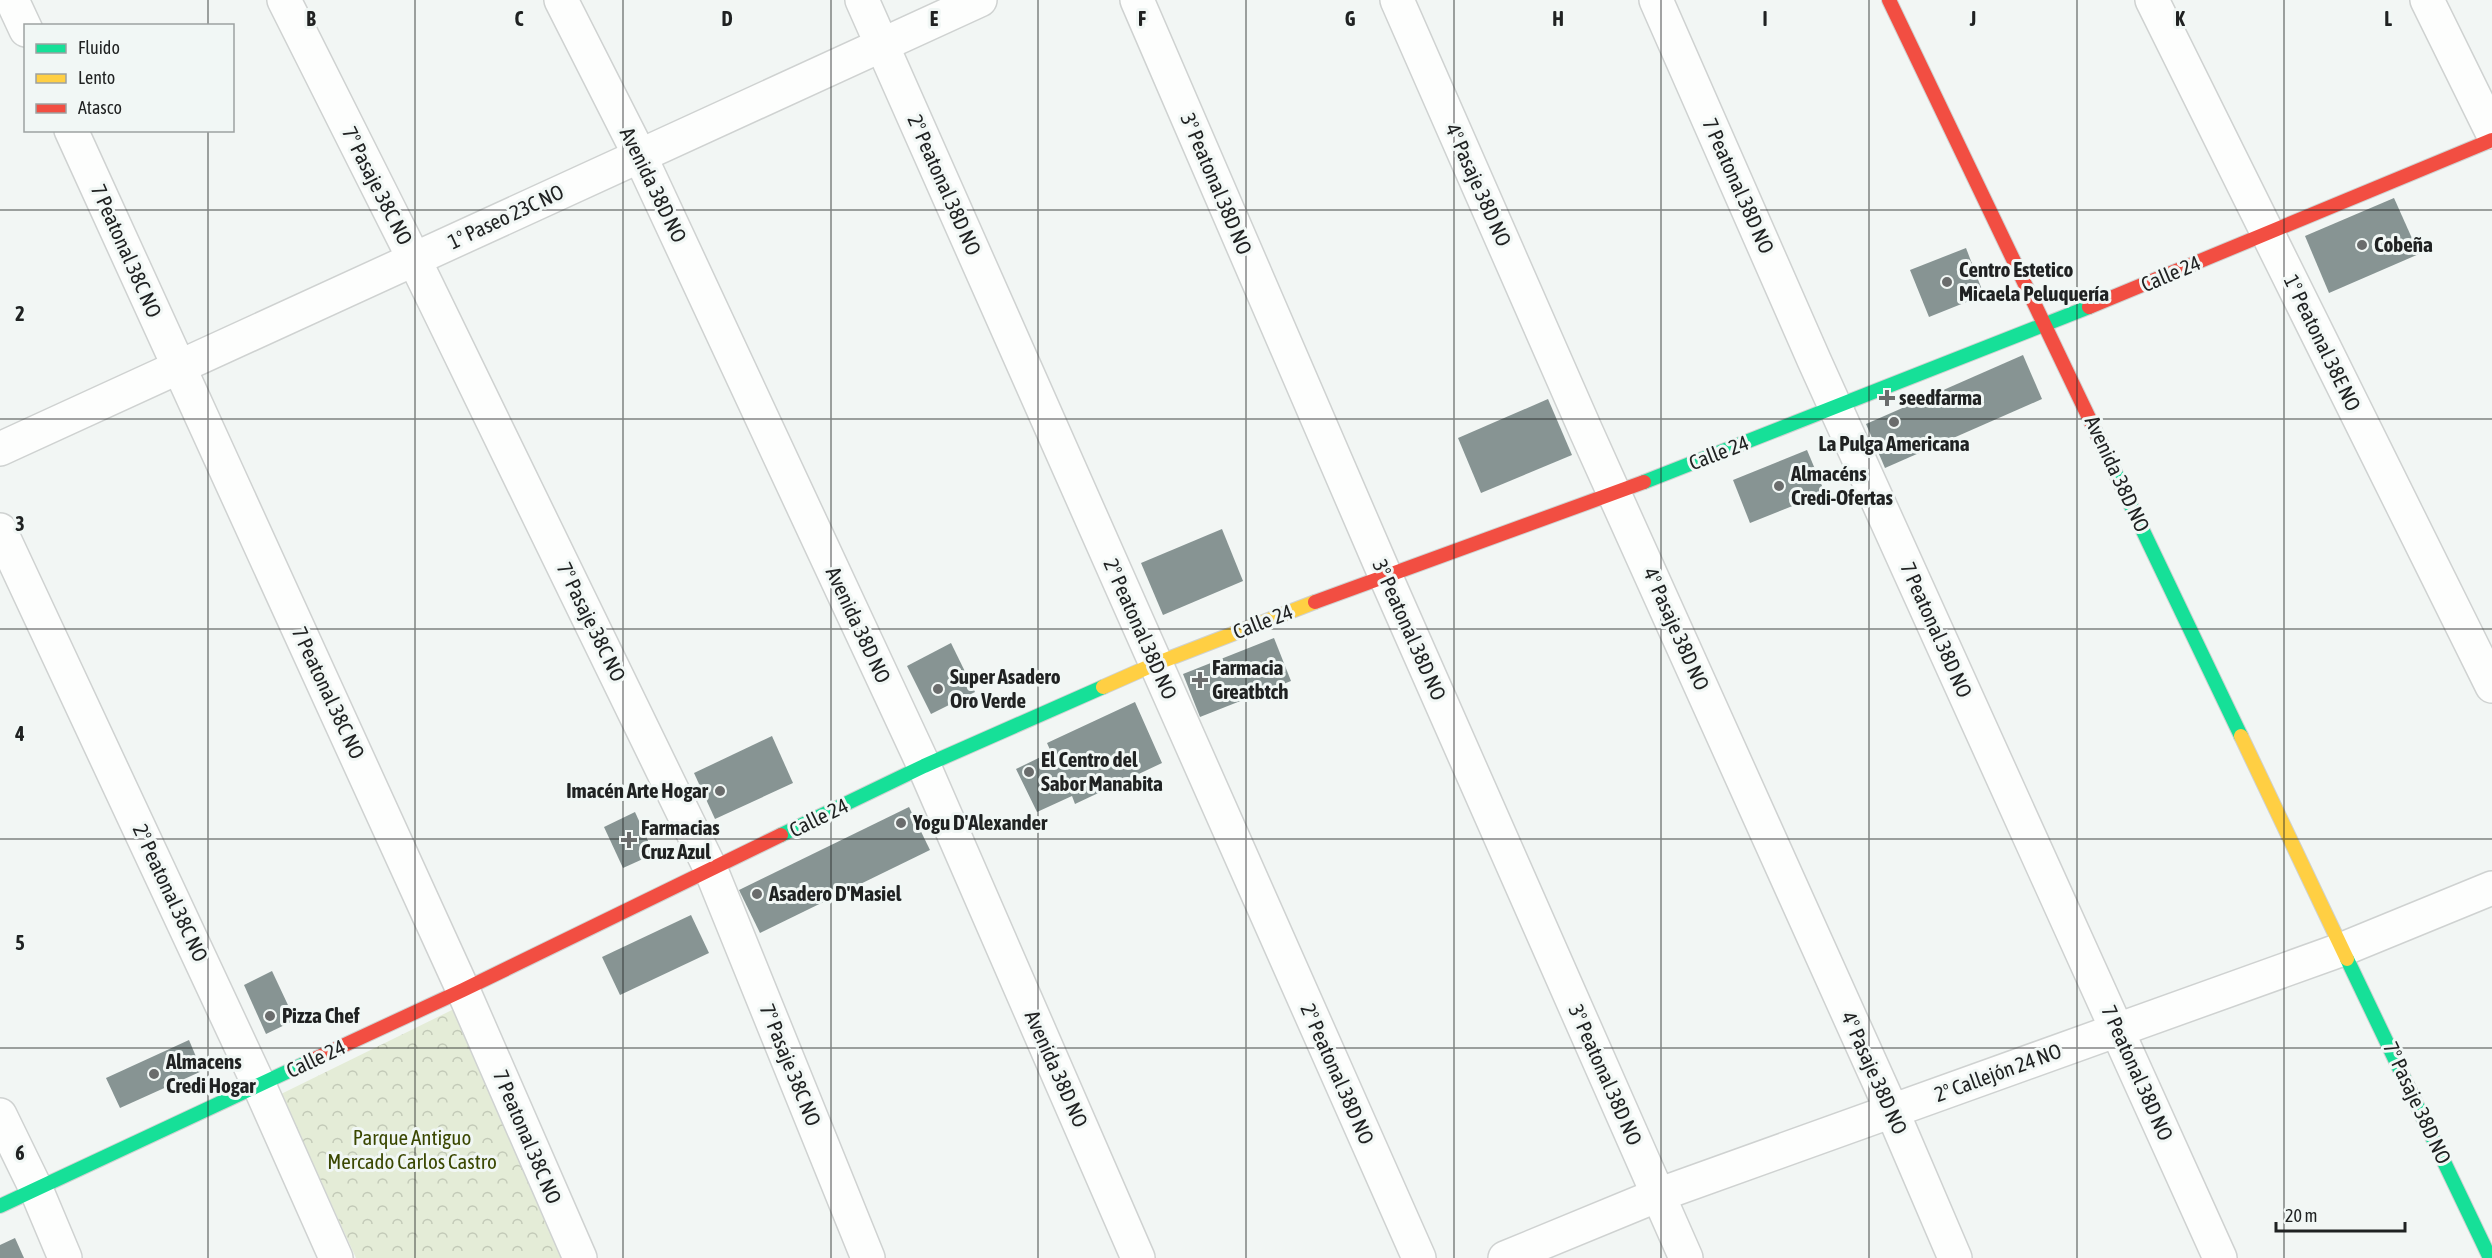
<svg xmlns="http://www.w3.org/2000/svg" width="2492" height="1258" viewBox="0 0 2492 1258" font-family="'Asap Condensed',sans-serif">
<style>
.park{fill:url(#park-crowns)}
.building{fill:#879493}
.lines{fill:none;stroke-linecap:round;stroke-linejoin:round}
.street-casing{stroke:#cfd2d1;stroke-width:36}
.fast-casing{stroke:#cfd2d1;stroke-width:16}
.slow-casing{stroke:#cfd2d1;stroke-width:16}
.jam-casing{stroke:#cfd2d1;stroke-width:16}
.street{stroke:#fdfefd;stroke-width:33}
.fast{stroke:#16e098;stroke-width:14}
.slow{stroke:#ffcf43;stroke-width:14}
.jam{stroke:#f24e42;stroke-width:14}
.grid{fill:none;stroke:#202222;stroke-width:1.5;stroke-opacity:0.55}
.poi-dot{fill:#6a6c6c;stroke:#f1f7f5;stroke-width:2}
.labels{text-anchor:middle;stroke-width:6;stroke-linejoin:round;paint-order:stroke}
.street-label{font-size:21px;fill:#202222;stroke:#f1f7f5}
.poi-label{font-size:21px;font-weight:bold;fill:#202222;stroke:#f1f7f5;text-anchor:start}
.park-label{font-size:21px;fill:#3a4701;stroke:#f1f7f5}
.grid-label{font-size:20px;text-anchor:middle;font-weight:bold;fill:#202222;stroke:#f1f7f5;stroke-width:6;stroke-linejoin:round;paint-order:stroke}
</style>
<defs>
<pattern id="park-crowns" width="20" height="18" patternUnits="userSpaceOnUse" patternTransform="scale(1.5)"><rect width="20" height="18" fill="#e4ecd7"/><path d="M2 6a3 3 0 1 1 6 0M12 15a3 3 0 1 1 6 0" fill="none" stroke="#c3cab8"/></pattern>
</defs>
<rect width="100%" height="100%" fill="#f2f6f4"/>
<polygon class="park" points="454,1009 567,1256 562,1258 356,1258 281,1094"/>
<g class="building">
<polygon points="2394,198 2419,254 2329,293 2305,236"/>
<polygon points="1966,248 1984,295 1929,317 1910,270"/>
<polygon points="2023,355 2042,399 1885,468 1866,424"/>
<polygon points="1548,399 1572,455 1481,493 1458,438"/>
<polygon points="1807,450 1825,493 1750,523 1733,480"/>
<polygon points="1222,529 1243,581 1163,615 1141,563"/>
<polygon points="1274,638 1291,681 1200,717 1183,674"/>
<polygon points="951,643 975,692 931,714 907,666"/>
<polygon points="1135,702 1162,763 1075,804 1072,796 1037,812 1016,769 1051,752 1047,743"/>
<polygon points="772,736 793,783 715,819 694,773"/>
<polygon points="909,807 930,850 760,933 739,890"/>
<polygon points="635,812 654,854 623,868 604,827"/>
<polygon points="691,915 709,953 620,995 602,957"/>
<polygon points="272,971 295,1020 266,1034 244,985"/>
<polygon points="189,1040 202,1071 120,1108 106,1078"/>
<polygon points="15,1238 24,1258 0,1258 0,1245"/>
</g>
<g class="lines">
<defs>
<g id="street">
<polyline points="12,0 26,30"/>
<polyline points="284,0 414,259 711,870 868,1258"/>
<polyline points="561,0 640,156 924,766 1138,1258"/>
<polyline points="862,0 1419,1258"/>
<polyline points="1137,0 1385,575 1686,1258"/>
<polyline points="1397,0 1586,431 1892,1111 1955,1258"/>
<polyline points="1656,0 1814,360 2220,1258"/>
<polyline points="2152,0 2492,686"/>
<polyline points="2427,0 2492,132"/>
<polyline points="71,130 463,990 580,1258"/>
<polyline points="0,449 980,0"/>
<polyline points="0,530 259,1085 336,1258"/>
<polyline points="0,1115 36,1189 65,1258"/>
<polyline points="1505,1258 1658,1195 2343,949 2492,888"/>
</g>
<g id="fast">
<polyline points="2112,466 2241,736"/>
<polyline points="1644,482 2089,307"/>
<polyline points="781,835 924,766 1103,687"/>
<polyline points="2347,959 2490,1258"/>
<polyline points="0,1206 308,1062"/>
</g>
<g id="slow">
<polyline points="1103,687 1155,664 1315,602"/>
<polyline points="2241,736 2347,959"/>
</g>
<g id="jam">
<polyline points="1889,0 2112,466"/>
<polyline points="2089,307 2492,140"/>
<polyline points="1315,602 1644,482"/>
<polyline points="308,1062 463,990 781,835"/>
</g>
</defs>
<use href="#street" class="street-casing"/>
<use href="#fast" class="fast-casing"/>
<use href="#slow" class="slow-casing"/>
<use href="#jam" class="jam-casing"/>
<use href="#street" class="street"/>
<use href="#fast" class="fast"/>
<use href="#slow" class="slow"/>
<use href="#jam" class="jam"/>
</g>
<path class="grid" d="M208,0V26M415,0V1258M623,0V1258M831,0V1258M1038,0V1258M1246,0V1258M1454,0V1258M1661,0V1258M1869,0V1258M2077,0V1258M2284,0V1258M208,130V1258M0,210H2492M0,419H2492M0,629H2492M0,839H2492M0,1048H2492"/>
<g class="poi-dot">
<circle cx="2362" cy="245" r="6"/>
<circle cx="1947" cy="282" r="6"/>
<path d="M1884 389h6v6h6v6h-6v6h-6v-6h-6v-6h6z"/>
<circle cx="1894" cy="422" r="6"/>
<circle cx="1779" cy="486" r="6"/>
<path d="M1197 671h6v6h6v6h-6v6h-6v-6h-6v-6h6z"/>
<circle cx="938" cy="689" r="6"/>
<circle cx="1029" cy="772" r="6"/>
<circle cx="720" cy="791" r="6"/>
<circle cx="901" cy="823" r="6"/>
<path d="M626 831h6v6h6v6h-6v6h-6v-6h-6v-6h6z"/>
<circle cx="757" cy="894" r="6"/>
<circle cx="270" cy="1016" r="6"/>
<circle cx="154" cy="1074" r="6"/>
</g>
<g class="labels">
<g class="street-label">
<text transform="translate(1216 184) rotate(67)" y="7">3° Peatonal 38D NO</text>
<text transform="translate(653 185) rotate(64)" y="7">Avenida 38D NO</text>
<text transform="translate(944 185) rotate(66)" y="7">2° Peatonal 38D NO</text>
<text transform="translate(1478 185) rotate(66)" y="7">4° Pasaje 38D NO</text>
<text transform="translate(377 186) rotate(63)" y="7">7° Pasaje 38C NO</text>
<text transform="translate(1738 186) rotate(66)" y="7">7 Peatonal 38D NO</text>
<text transform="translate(506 217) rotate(-25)" y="7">1° Paseo 23C NO</text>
<text transform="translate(126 251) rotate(66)" y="7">7 Peatonal 38C NO</text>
<text transform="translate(2171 274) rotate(-23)" y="7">Calle 24</text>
<text transform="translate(2322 343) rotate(64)" y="7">1° Peatonal 38E NO</text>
<text transform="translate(1719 453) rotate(-21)" y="7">Calle 24</text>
<text transform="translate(2117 474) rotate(65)" y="7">Avenida 38D NO</text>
<text transform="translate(591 622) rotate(64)" y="7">7° Pasaje 38C NO</text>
<text transform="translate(1263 622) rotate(-21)" y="7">Calle 24</text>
<text transform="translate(858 625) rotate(65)" y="7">Avenida 38D NO</text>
<text transform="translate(1140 629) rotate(66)" y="7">2° Peatonal 38D NO</text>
<text transform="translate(1676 629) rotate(66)" y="7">4° Pasaje 38D NO</text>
<text transform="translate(1409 630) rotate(66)" y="7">3° Peatonal 38D NO</text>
<text transform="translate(1936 630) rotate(66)" y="7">7 Peatonal 38D NO</text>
<text transform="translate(328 693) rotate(65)" y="7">7 Peatonal 38C NO</text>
<text transform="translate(819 818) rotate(-26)" y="7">Calle 24</text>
<text transform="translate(170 893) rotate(65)" y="7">2° Peatonal 38C NO</text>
<text transform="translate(316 1059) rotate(-25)" y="7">Calle 24</text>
<text transform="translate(790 1065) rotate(68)" y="7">7° Pasaje 38C NO</text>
<text transform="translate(1056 1069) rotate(66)" y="7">Avenida 38D NO</text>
<text transform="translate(1874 1073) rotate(66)" y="7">4° Pasaje 38D NO</text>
<text transform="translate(1998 1073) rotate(-20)" y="7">2° Callejón 24 NO</text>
<text transform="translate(2137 1073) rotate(66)" y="7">7 Peatonal 38D NO</text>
<text transform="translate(1337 1074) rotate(66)" y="7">2° Peatonal 38D NO</text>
<text transform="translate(1605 1075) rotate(66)" y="7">3° Peatonal 38D NO</text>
<text transform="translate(2417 1103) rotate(65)" y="7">7° Pasaje 38D NO</text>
<text transform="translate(527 1137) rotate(67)" y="7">7 Peatonal 38C NO</text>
</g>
<g class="poi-label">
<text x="2374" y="252">Cobeña</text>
<text x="1959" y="277">Centro Estetico<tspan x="1959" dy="24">Micaela Peluquería</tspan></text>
<text x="1899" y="405">seedfarma</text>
<text x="1894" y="451" text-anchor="middle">La Pulga Americana</text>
<text x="1791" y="481">Almacéns<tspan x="1791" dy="24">Credi-Ofertas</tspan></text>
<text x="1212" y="675">Farmacia<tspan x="1212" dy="24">Greatbtch</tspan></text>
<text x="950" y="684">Super Asadero<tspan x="950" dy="24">Oro Verde</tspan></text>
<text x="1041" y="767">El Centro del<tspan x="1041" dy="24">Sabor Manabita</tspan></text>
<text x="708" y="798" text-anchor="end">Imacén Arte Hogar</text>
<text x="913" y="830">Yogu D'Alexander</text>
<text x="641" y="835">Farmacias<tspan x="641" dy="24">Cruz Azul</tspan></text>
<text x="769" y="901">Asadero D'Masiel</text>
<text x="282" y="1023">Pizza Chef</text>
<text x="166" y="1069">Almacens<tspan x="166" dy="24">Credi Hogar</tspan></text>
</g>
<g class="park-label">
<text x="412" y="1145">Parque Antiguo<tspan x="412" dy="24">Mercado Carlos Castro</tspan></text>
</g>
</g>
<g class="grid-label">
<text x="311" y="26">B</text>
<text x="519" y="26">C</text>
<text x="727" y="26">D</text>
<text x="934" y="26">E</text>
<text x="1142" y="26">F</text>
<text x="1350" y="26">G</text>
<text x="1558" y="26">H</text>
<text x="1765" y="26">I</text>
<text x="1973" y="26">J</text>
<text x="2180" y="26">K</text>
<text x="2388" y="26">L</text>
<text x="20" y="321">2</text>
<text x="20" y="531">3</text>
<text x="20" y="741">4</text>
<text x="20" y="950">5</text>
<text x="20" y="1160">6</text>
</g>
<rect x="24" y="24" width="210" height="108" fill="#f1f7f5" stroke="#9da2a1" stroke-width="1.5"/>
<rect x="36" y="44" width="30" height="9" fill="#16e098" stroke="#9da2a1" stroke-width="1.5"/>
<text x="78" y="54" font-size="18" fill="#202222">Fluido</text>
<rect x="36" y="74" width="30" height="9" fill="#ffcf43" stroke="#9da2a1" stroke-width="1.5"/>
<text x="78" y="84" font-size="18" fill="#202222">Lento</text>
<rect x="36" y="104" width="30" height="9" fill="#f24e42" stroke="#9da2a1" stroke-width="1.5"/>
<text x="78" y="114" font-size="18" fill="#202222">Atasco</text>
<path d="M2276 1222v9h129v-9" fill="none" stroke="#202222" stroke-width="3"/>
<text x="2285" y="1222" font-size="18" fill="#202222" stroke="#f1f7f5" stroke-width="4.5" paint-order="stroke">20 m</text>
</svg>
